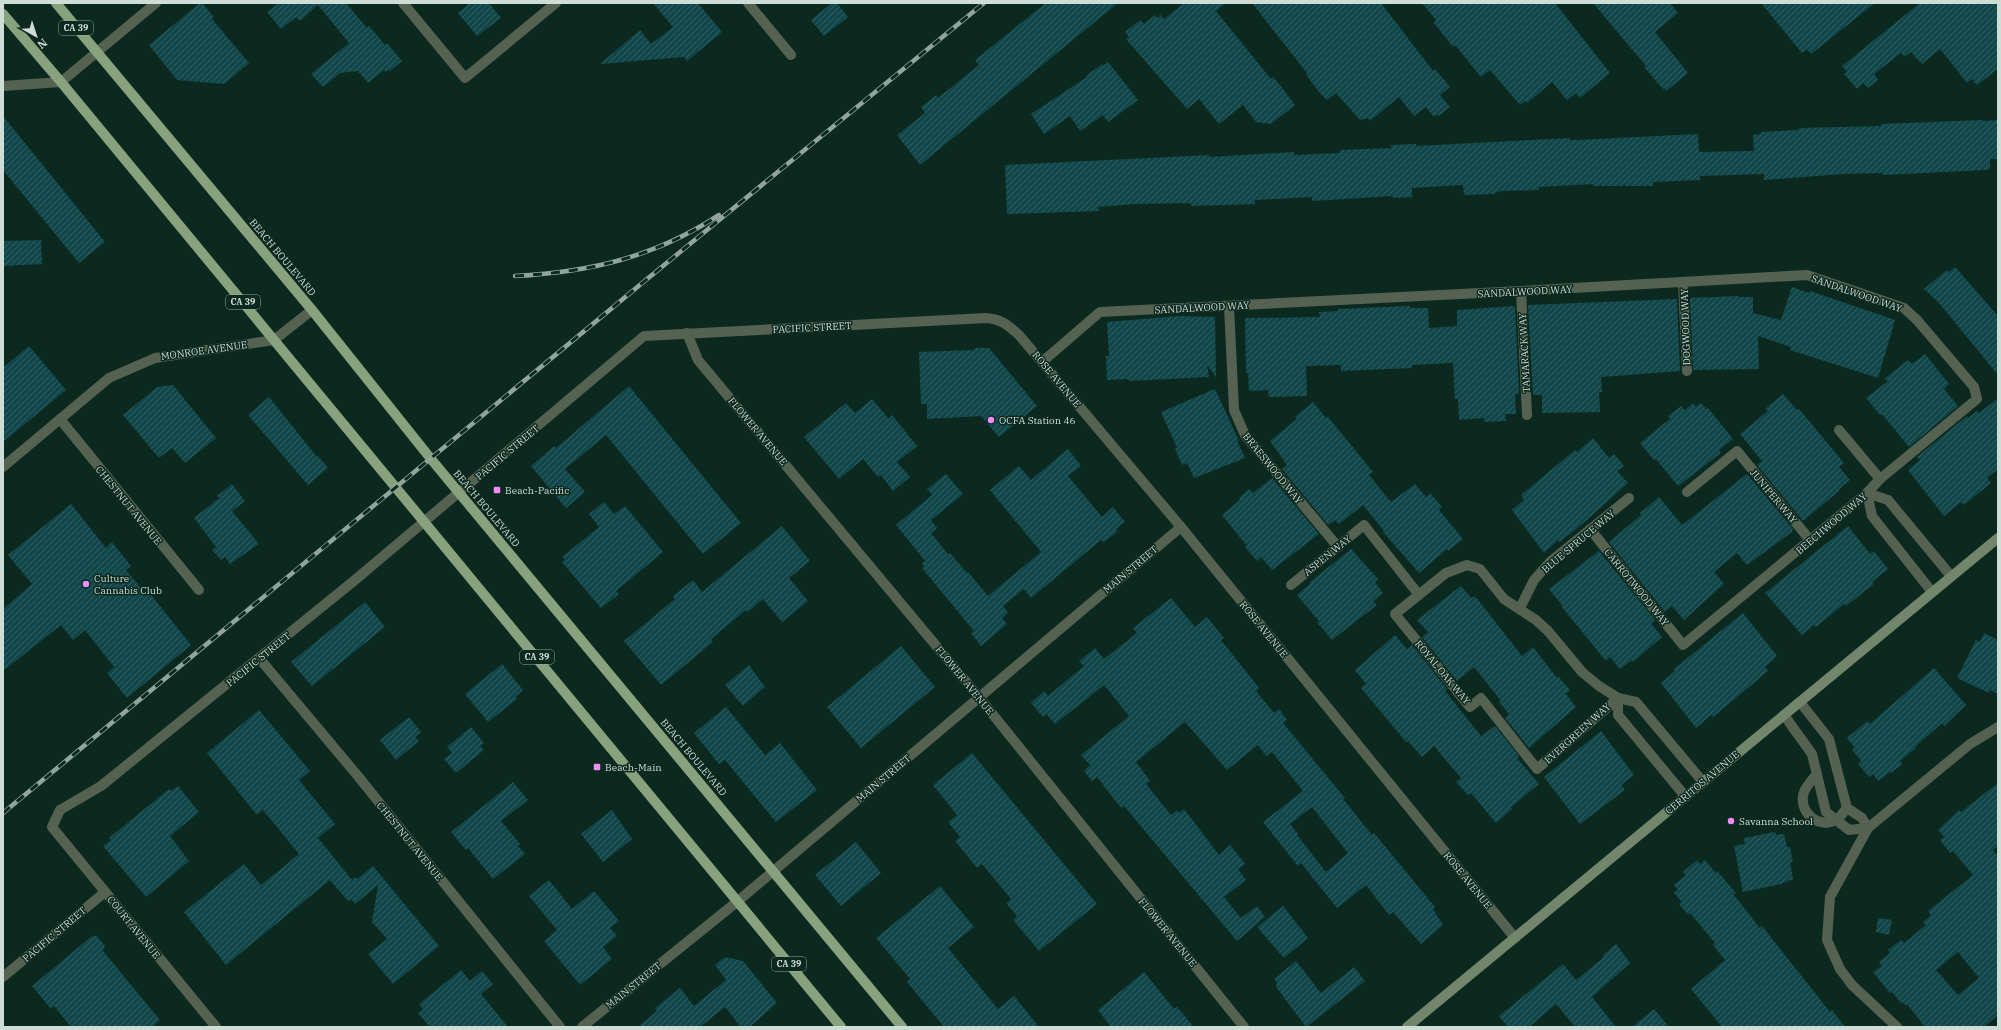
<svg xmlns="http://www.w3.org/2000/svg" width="2001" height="1030" viewBox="0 0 2001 1030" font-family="'IBM Plex Serif',serif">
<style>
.building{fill:url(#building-hatch);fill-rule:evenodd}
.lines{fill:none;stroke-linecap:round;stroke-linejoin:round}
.minor{stroke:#566251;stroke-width:10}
.secondary{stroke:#72866b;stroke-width:10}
.primary{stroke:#88a27e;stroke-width:10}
.rail-casing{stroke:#91a59d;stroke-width:4.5}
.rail{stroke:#0c291f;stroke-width:3;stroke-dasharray:9;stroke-linecap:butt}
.poi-dot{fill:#ee8cf8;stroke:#0c291f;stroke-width:1.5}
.labels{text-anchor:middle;stroke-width:3;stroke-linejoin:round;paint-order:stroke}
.shield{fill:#0c291f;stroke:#94a8a0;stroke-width:1}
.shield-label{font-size:9px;font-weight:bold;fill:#ceded7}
.street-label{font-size:10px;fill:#ceded7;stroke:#0c291f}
.poi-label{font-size:10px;fill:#ceded7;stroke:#0c291f;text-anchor:start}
</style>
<defs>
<pattern id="building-hatch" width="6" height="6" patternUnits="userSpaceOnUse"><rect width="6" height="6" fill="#11474a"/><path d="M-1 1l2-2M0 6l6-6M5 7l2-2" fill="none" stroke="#326163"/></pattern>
</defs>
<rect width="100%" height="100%" fill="#0c291f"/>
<g class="building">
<polygon points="200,3 202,3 214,17 212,19 249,63 224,84 177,80 149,45"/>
<polygon points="279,3 346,3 367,28 369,26 385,45 387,43 402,61 390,71 389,70 386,72 384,70 368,83 358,71 340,73 323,87 311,74 349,43 318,5 300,21 296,17 281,29 267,12"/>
<polygon points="470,3 489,3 501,18 477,36 458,13"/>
<polygon points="653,3 698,3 722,32 687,61 684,57 600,64 640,30 651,44 673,27"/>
<polygon points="832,3 837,3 848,17 824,36 811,20"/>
<polygon points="1046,3 1118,3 920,165 897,135 925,113 921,107 936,95 938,98 979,65 975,60"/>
<polygon points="1184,3 1226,3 1216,11 1271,79 1273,77 1280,85 1295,105 1271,124 1256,122 1243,105 1219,124 1199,99 1187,109 1126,39 1129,37 1125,32 1140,20 1144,24 1155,15 1158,18 1161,15 1164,19"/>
<polygon points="1252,3 1381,3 1433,71 1435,69 1450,87 1440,95 1450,107 1440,115 1433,116 1426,107 1414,116 1399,97 1370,121 1368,118 1360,120 1336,93 1327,100 1319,92 1310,80 1306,74 1307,73"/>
<polygon points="1422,3 1555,3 1610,73 1580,98 1576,93 1567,100 1552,82 1527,103 1525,101 1520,105 1490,70 1481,77 1455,45 1453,47 1434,23 1436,20"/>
<polygon points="1593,3 1670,3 1678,13 1655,32 1688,73 1666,91 1664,88 1663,89 1644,67 1646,66"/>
<polygon points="1761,3 1875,3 1811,54 1807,49 1802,53"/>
<polygon points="1920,3 1998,3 1998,69 1977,85 1972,79 1967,83 1940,49 1922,64 1911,52 1904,57 1901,53 1874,74 1878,80 1868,88 1863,83 1857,89 1844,74 1847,72 1842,66"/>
<polygon points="1108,62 1138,100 1108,122 1103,115 1080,131 1070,116 1044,134 1031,114 1087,77 1086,76 1102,64 1103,66"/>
<polygon points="3,116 105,242 79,263 3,170"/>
<polygon points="1983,120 1983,121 1998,120 1998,159 1990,159 1990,169 1985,170 1883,175 1883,173 1843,174 1764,180 1764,174 1700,176 1700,180 1653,182 1653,186 1593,186 1593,184 1539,187 1539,190 1500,191 1493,194 1464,195 1463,185 1412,188 1412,197 1393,198 1393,196 1312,201 1312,197 1255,200 1255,204 1191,206 1191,203 1135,204 1098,207 1099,211 1007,214 1005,165 1209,155 1209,157 1294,152 1294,155 1340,153 1340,150 1392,148 1390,145 1416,144 1416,146 1570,138 1570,140 1577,140 1698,134 1699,152 1754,151 1753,135 1761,134 1761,132 1799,130 1799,128 1881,126 1881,124"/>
<polygon points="41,240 42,264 3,266 3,241"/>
<polygon points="1955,267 1998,316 1998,375 1939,303 1924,289 1947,270 1949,272"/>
<polygon points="1792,287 1809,293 1810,291 1895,320 1878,378 1790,350 1791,347 1758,336 1759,369 1693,370 1690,298 1738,296 1738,297 1753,297 1753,313 1781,320"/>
<polygon points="1677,299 1680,371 1601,377 1602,392 1599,392 1600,412 1542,413 1542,395 1533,395 1528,305"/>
<polygon points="1410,306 1410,308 1428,308 1429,328 1457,326 1457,310 1515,306 1519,394 1515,394 1516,414 1505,414 1506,421 1484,422 1484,418 1459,420 1458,399 1455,399 1453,363 1412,365 1412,368 1341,371 1341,365 1306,366 1307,396 1269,397 1268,390 1249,391 1248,373 1246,373 1245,318 1320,317 1319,312 1338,311 1338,309"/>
<polygon points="1180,316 1215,317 1216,377 1207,365 1209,377 1128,381 1128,379 1107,380 1106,356 1109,356 1107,322"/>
<polygon points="29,346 66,390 3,442 3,368"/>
<polygon points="975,348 989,348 1037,406 999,437 981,416 927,419 927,404 921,404 919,352 974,350"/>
<polygon points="1925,354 1949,384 1944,389 1958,406 1909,447 1882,414 1880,415 1866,398 1888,381 1884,379 1908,360 1912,364"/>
<polygon points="173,385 216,438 185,463 172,448 159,458 123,415 157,387"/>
<polygon points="629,386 741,523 703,554 606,435 565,469 585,492 566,508 531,466 554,446 556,448"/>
<polygon points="1215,389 1239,441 1237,441 1245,458 1194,478 1187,463 1182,465 1175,449 1177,448 1161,412"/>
<polygon points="1783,394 1797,410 1799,409 1844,463 1839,467 1850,480 1839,489 1840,490 1803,521 1757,465 1762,461 1740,434 1768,411 1765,409"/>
<polygon points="269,397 317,457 318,456 328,468 308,485 248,415"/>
<polygon points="1998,398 1998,469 1987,478 1991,483 1964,505 1961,502 1944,516 1908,470 1920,460 1917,457 1967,416 1968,418 1977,411 1979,413"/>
<polygon points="872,399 889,419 892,415 917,446 897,462 910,477 893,491 881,475 878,477 863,459 839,479 804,437 846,403 855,413"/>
<polygon points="1313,402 1326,418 1328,417 1373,472 1369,475 1391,502 1415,484 1426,497 1430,493 1442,507 1439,510 1463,539 1448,551 1447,549 1419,573 1383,532 1384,531 1363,505 1339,524 1335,520 1328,525 1282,469 1287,465 1270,441 1297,419 1295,417"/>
<polygon points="1693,403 1696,407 1701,403 1706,409 1708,408 1733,439 1719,450 1721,453 1678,486 1656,459 1654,460 1640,443 1670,419 1668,416 1681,406 1685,410"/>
<polygon points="1593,438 1609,458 1614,454 1624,466 1617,471 1628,483 1587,520 1560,542 1558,540 1544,553 1512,510 1524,500 1521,495 1575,450 1577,452"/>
<polygon points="1068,449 1081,466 1068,476 1102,517 1113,507 1125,522 1116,529 1118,531 1104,542 1101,540 1031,598 1024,589 1003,606 1008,612 1002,618 1007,624 981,646 971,633 974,631 922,568 924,566 922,563 925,561 896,525 932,495 927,489 946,474 963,494 931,520 937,528 931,533 948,554 950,553 967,573 968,572 988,596 1041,552 990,490 1019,466 1031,480"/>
<polygon points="1747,474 1793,529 1792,532 1747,565 1737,553 1714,572 1724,584 1684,620 1672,606 1665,612 1609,542 1641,515 1640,513 1659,497 1682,525"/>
<polygon points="1272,478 1319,534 1272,570 1261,557 1257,561 1245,547 1247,546 1222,515 1240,500 1239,498 1249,489 1253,493"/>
<polygon points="232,484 245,501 232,511 259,544 230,564 225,557 221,560 212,550 216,547 194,518 219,498 217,496"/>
<polygon points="604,502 614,514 625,506 663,552 616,591 619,594 601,608 562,562 565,559 562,557 599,527 589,514"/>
<polygon points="71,504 106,548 112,542 131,566 126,570 144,592 147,590 191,645 127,698 107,673 114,667 85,630 73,640 61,625 3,671 3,609 32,584 8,555"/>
<polygon points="782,526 810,561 789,578 808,601 782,622 763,599 748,612 746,610 711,639 713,642 661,685 624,641 675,599 673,596 693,580 702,592"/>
<polygon points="1848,526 1870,554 1874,551 1888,569 1872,582 1874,584 1846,606 1844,604 1816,627 1814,625 1802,635 1765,593"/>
<polygon points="1351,549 1378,579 1375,582 1383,593 1373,601 1377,605 1332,640 1317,622 1319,621 1297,595 1311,583 1310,582"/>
<polygon points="1599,551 1655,620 1651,623 1662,637 1633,662 1632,660 1620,669 1610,657 1606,661 1561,606 1562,605 1549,589"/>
<polygon points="1461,586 1471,598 1475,596 1522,656 1533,647 1557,678 1558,676 1570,690 1566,694 1576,707 1529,748 1505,718 1509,714 1499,702 1501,701 1474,667 1457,681 1422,637 1428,632 1417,620"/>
<path d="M1171,598L1195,627L1207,617L1224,638L1221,640L1259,688L1256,691L1274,713L1279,709L1287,720L1283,723L1345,798L1343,799L1372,835L1374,833L1435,907L1433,909L1443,925L1421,944L1393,912L1389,915L1366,885L1337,908L1301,863L1298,866L1263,822L1303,791L1272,752L1266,756L1258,745L1227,770L1185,722L1136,762L1150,781L1146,784L1171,815L1177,810L1179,813L1184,809L1219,855L1230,845L1245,864L1238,869L1246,880L1224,897L1241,918L1257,906L1265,917L1237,941L1124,806L1121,808L1097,777L1092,781L1084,771L1090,765L1081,755L1129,716L1104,685L1055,724L1046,714L1043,717L1031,703L1044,691L1048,696L1084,666L1079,661L1095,648L1104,659L1137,633L1133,628ZM1312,807L1348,853L1326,872L1297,835L1298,834L1290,824Z"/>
<polygon points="365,602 385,627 312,686 291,662"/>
<polygon points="1743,613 1777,656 1765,667 1768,671 1713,717 1711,715 1696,728 1661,683 1675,671 1674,669"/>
<polygon points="1984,633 1998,640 1998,694 1990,690 1989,693 1957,678 1976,640 1980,642"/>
<polygon points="1395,635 1407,649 1412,645 1447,689 1445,691 1481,736 1495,726 1519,756 1517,758 1539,784 1511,807 1512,809 1496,823 1471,793 1468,795 1456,782 1461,778 1434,746 1422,757 1408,741 1406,742 1361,688 1366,684 1355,670"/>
<polygon points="901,646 935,687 861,748 827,707"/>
<polygon points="502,664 523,690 515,697 517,699 488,722 465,694"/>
<polygon points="749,665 765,687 743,706 725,685"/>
<polygon points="1934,668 1966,705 1944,726 1942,723 1915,747 1916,748 1900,761 1902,764 1891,773 1890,772 1878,781 1873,774 1869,777 1858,764 1861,761 1852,750 1855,748 1847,738 1867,721 1870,724"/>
<polygon points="726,707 765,755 780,743 817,790 776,822 725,760 719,764 694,733"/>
<polygon points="259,710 310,771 299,780 335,824 318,838 352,880 355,877 357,879 373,866 439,946 393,984 368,954 387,939 372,922 378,885 355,904 351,899 348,901 330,880 226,965 184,912 244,864 261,885 299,854 263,810 257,815 207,753"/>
<polygon points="409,717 421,732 415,737 419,741 396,760 380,740"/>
<polygon points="471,727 484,743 480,746 484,750 456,773 444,759 452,753 447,747"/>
<polygon points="1601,731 1634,775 1621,785 1625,790 1580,824 1544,777"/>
<polygon points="972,753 1097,904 1039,951 1013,920 1017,916 1006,903 1011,899 982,864 977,868 955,841 960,837 948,822 957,815 933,785"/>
<polygon points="513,782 528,800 501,821 520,844 518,846 525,854 493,879 468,848 466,850 451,832"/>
<path d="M1998,783V846L1993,850L1998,856V1015L1984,1027H1925L1907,1004L1906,1006L1903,1002L1901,1003L1892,992L1890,993L1873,972L1882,966L1879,962L1890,953L1888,950L1901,940L1904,943L1926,925L1923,922L1931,915L1928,911L1973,875L1953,851L1950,853L1940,840L1944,837L1938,830L1959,810L1961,812ZM1958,952L1979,978L1958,995L1936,970Z"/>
<polygon points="178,786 199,812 170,836 189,861 146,897 103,846 111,840 109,838 169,789 172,791"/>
<polygon points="612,810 632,839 603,862 581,834"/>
<polygon points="1775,832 1776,835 1784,834 1787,847 1790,847 1793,862 1790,863 1793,879 1781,884 1743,892 1734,846 1745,844 1744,838"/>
<polygon points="856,842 881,873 841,906 815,875"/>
<polygon points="1697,860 1700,864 1705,860 1716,873 1717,871 1736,893 1733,894 1760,928 1762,926 1830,1012 1832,1010 1845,1027 1722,1027 1691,989 1725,960 1713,945 1715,943 1690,913 1688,915 1679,904 1682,902 1674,893 1678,890 1674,885 1686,875 1683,872"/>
<polygon points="549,880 572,909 594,891 619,921 610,928 617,936 603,947 612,959 580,985 544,941 557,930 529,896"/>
<polygon points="940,886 974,927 948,948 998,1009 1014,996 1039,1027 944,1027 907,982 910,979 876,938"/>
<polygon points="1283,906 1308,938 1284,958 1257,927"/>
<polygon points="1878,918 1892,920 1889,935 1876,932"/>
<polygon points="96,935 105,946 103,951 160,1020 152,1027 71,1027 54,1006 51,1009 32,986 92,936 93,937"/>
<polygon points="1616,944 1630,963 1592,997 1616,1027 1575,1027 1556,1004 1529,1027 1508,1027 1499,1016 1563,964 1576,980 1604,957 1603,955"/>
<polygon points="725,957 743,961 777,1003 750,1027 741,1027 725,1007 700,1027 638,1027 657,1011 655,1008 680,988 694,1006 726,980 715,965"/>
<polygon points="1296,961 1321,993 1354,967 1365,981 1306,1027 1276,987 1277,983 1274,979"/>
<polygon points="461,970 470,981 482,971 493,984 481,994 508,1027 430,1027 418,1013 423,1009 419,1004"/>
<polygon points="1144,972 1174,1009 1177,1007 1194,1027 1111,1027 1098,1010"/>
<polygon points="1654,1009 1669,1027 1632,1027"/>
</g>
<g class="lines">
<g class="minor">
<polyline points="403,3 465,78 556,3"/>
<polyline points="748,3 791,55"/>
<polyline points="3,86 61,82 156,3"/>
<polyline points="1683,282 1687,371"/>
<polyline points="1521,291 1527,415"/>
<polyline points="1229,306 1234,410 1245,435 1338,547"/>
<polyline points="687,333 698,360 978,696 1244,1027"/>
<polyline points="1042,362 1100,312 1521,291 1807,275 1904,308 1917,320 1974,387 1977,399 1880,479 1867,493 1683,645 1590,529"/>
<polyline points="60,419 199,590"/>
<polyline points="1839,430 1880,479"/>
<polyline points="3,467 109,378 155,358 274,340 312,310"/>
<polyline points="1687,492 1737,451 1810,540"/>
<polyline points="1291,585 1364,525 1419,595"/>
<polyline points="1932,592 1872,516 1867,493 1888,500 1951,576"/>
<polyline points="1520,608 1534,580 1550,562 1629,498"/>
<polyline points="259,658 357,775 560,1027"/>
<polyline points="1618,698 1537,769 1481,698 1470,707 1395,614 1446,573 1467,565 1480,569 1504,599 1536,620 1548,631 1582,672 1599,686 1618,698 1636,702 1703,782"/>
<polyline points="1618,698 1618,715 1685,796"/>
<polyline points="1784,715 1812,754 1826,812 1849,830 1868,828 1862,818 1847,808 1829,739 1800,702"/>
<path d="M1817,774C1813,779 1807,785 1804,792C1797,811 1819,831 1837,819C1841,817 1844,811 1847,808"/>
<polyline points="3,977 105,892"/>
<path d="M216,1027L52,827L60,810L101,786L355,580L644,336L986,318C1001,319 1008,325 1019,335L1181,527L1515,938"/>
<polyline points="582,1027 738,901 1181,527"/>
<polyline points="1897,1027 1852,985 1840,969 1827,940 1830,897 1868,828 1970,744 1998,727"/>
</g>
<polyline class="secondary" points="1407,1027 1998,538"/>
<g class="primary">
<polyline points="56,3 312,310 431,459 902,1027"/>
<polyline points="3,14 61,82 841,1027"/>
</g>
<defs>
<g id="rail">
<path d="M515,276C591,272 655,257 719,215"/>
<polyline points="3,813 641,284 984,3"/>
</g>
</defs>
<use href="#rail" class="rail-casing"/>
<use href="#rail" class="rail"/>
</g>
<g class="poi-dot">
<circle cx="991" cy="420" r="4"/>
<rect x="493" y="486" width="8" height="8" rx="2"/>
<circle cx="86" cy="584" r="4"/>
<rect x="593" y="763" width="8" height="8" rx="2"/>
<circle cx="1731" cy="821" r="4"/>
</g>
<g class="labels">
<g class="shield">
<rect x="59" y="21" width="34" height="14" rx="3"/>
<rect x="226" y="295" width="34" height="14" rx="3"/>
<rect x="520" y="650" width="34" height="14" rx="3"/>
<rect x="772" y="957" width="34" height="14" rx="3"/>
</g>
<g class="shield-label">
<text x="76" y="31">CA 39</text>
<text x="243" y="305">CA 39</text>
<text x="537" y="660">CA 39</text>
<text x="789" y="967">CA 39</text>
</g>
<g class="street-label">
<text transform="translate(283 257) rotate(50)" y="4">BEACH BOULEVARD</text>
<text transform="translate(1525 291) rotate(-3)" y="4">SANDALWOOD WAY</text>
<text transform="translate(1857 293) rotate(19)" y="4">SANDALWOOD WAY</text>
<text transform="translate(1202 307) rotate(-3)" y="4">SANDALWOOD WAY</text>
<text transform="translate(812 327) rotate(-3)" y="4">PACIFIC STREET</text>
<text transform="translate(1685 327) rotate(-92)" y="4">DOGWOOD WAY</text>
<text transform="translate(204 350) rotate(-8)" y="4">MONROE AVENUE</text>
<text transform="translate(1524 353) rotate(-93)" y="4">TAMARACK WAY</text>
<text transform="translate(1057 379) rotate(50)" y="4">ROSE AVENUE</text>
<text transform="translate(758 431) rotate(50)" y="4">FLOWER AVENUE</text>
<text transform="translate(507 452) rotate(-40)" y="4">PACIFIC STREET</text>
<text transform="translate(1273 468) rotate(51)" y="4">BRAESWOOD WAY</text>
<text transform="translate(1774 496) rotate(50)" y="4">JUNIPER WAY</text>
<text transform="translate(129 505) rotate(51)" y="4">CHESTNUT AVENUE</text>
<text transform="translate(487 508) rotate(50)" y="4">BEACH BOULEVARD</text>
<text transform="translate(1831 523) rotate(-40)" y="4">BEECHWOOD WAY</text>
<text transform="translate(1578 541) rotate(-40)" y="4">BLUE SPRUCE WAY</text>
<text transform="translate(1327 555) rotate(-39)" y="4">ASPEN WAY</text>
<text transform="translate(1130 569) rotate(-40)" y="4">MAIN STREET</text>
<text transform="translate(1637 587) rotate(51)" y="4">CARROTWOOD WAY</text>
<text transform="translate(1264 629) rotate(51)" y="4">ROSE AVENUE</text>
<text transform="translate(258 659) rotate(-39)" y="4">PACIFIC STREET</text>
<text transform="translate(1443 672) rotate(50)" y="4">ROYAL OAK WAY</text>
<text transform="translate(965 680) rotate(51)" y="4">FLOWER AVENUE</text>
<text transform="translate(1577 733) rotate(-42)" y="4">EVERGREEN WAY</text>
<text transform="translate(694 757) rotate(50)" y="4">BEACH BOULEVARD</text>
<text transform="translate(883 778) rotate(-40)" y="4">MAIN STREET</text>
<text transform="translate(1702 782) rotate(-40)" y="4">CERRITOS AVENUE</text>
<text transform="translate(410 841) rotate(51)" y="4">CHESTNUT AVENUE</text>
<text transform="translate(1468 880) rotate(51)" y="4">ROSE AVENUE</text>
<text transform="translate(134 927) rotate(51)" y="4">COURT AVENUE</text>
<text transform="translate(1168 932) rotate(51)" y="4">FLOWER AVENUE</text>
<text transform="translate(54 934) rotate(-40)" y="4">PACIFIC STREET</text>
<text transform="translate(633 985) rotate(-39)" y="4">MAIN STREET</text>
</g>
<g class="poi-label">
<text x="999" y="424">OCFA Station 46</text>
<text x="505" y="494">Beach-Pacific</text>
<text x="94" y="582">Culture<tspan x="94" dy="12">Cannabis Club</tspan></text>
<text x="605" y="771">Beach-Main</text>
<text x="1739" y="825">Savanna School</text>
</g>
</g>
<rect width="2001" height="1030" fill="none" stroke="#ceded7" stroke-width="8"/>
<g transform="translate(36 36) rotate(141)" stroke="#0c291f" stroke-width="3" paint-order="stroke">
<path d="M0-3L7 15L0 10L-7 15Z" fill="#ceded7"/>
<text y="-6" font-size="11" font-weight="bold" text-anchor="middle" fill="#ceded7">N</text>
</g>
</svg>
